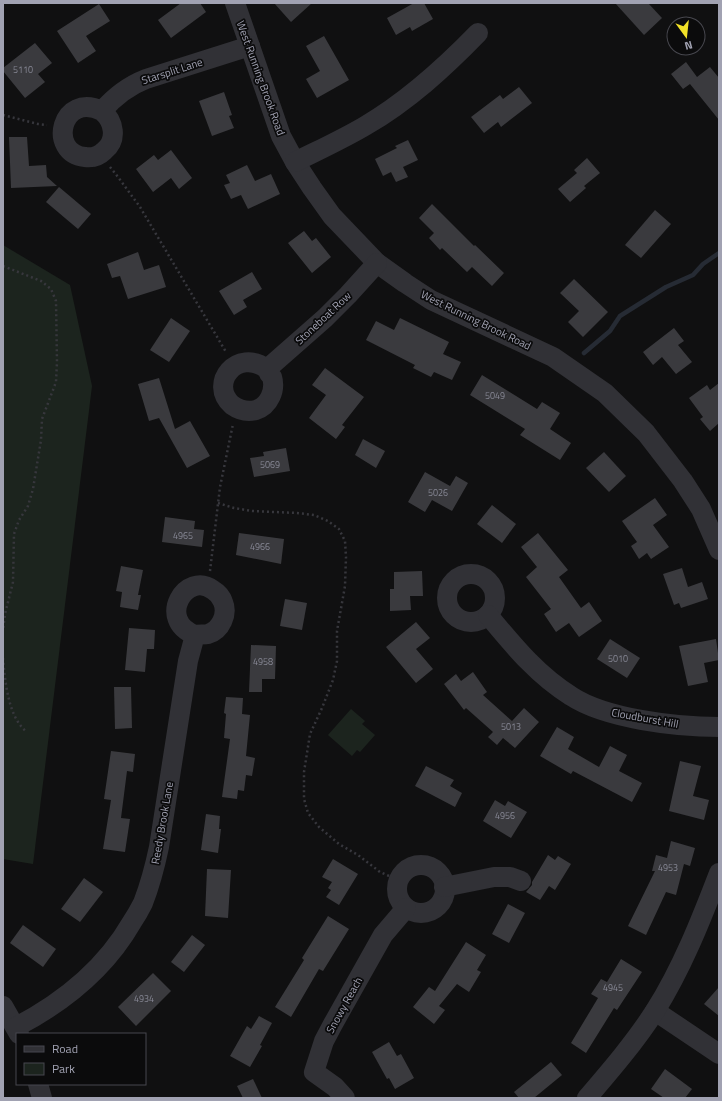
<svg xmlns="http://www.w3.org/2000/svg" width="722" height="1101" viewBox="0 0 722 1101" font-family="'Titillium Web',sans-serif">
<style>
.green{fill:#1c241e}
.lines{fill:none;stroke-linecap:round;stroke-linejoin:round}
.stream{stroke:#262b34;stroke-width:4.5}
.building{fill:#3a3a3e}
.path{stroke:#37373d;stroke-width:2.5;stroke-dasharray:2 3;stroke-linecap:butt}
.minor{stroke:#313136;stroke-width:20}
.labels{text-anchor:middle;stroke-width:3.5;stroke-linejoin:round;paint-order:stroke}
.number-label{font-size:9px;fill:#878895}
.street-label{font-size:11px;fill:#a1a2b2;stroke:#0b0b0c}
</style>
<rect width="100%" height="100%" fill="#101011"/>
<g class="green">
<polygon points="3,245 70,285 92,386 33,864 3,859"/>
<polygon points="351,709 365,721 362,724 375,735 360,752 357,750 352,756 328,735"/>
</g>
<g class="lines">
<polyline class="stream" points="584,353 610,331 620,316 666,287 693,275 703,264 719,253"/>
</g>
<g class="building">
<polygon points="181,3 200,3 206,12 171,38 158,20"/>
<polygon points="274,3 312,3 291,22"/>
<polygon points="414,3 424,3 433,19 412,31 410,27 396,35 387,18"/>
<polygon points="615,3 648,3 662,18 644,35"/>
<polygon points="99,4 110,21 86,36 96,51 78,63 57,31"/>
<polygon points="324,36 349,80 317,98 306,79 320,71 306,46"/>
<polygon points="35,43 52,63 38,74 45,82 25,98 3,71 3,68"/>
<polygon points="686,62 697,77 710,67 719,78 719,120 690,84 683,89 671,74"/>
<polygon points="519,87 532,103 501,127 498,122 484,133 471,117 500,95 503,99"/>
<polygon points="224,92 232,115 229,116 234,128 212,136 199,101"/>
<polygon points="9,137 27,137 29,166 46,165 47,177 57,186 11,188"/>
<polygon points="408,140 418,160 403,167 408,177 396,182 391,172 383,176 375,159 397,148 395,146"/>
<polygon points="171,150 192,178 179,189 171,178 153,192 136,169 154,155 158,160"/>
<polygon points="587,158 600,173 584,186 586,188 570,202 558,189 577,173 574,170"/>
<polygon points="247,165 255,181 271,174 280,194 248,209 241,195 231,199 224,185 230,183 226,175"/>
<polygon points="59,187 91,214 78,229 46,202"/>
<polygon points="432,204 474,246 475,245 504,273 492,286 472,267 467,272 442,248 440,250 429,238 434,233 419,218"/>
<polygon points="655,210 671,224 641,258 625,245"/>
<polygon points="304,231 312,241 316,238 331,257 312,273 288,243"/>
<polygon points="138,252 144,270 159,265 166,287 128,299 120,276 112,278 107,264"/>
<polygon points="252,272 262,289 243,300 247,307 234,315 219,291"/>
<polygon points="574,279 608,312 583,337 568,322 579,311 560,293"/>
<polygon points="171,318 190,331 169,362 150,350"/>
<polygon points="400,318 449,342 443,354 461,362 452,380 434,372 431,377 413,368 415,365 366,340 376,321 394,330"/>
<polygon points="674,328 684,341 678,345 692,362 676,374 662,357 653,365 643,352"/>
<polygon points="325,368 364,397 342,425 345,427 336,439 309,418 326,395 312,385"/>
<polygon points="482,375 537,409 542,402 560,413 550,429 571,443 560,460 520,435 525,429 470,395"/>
<polygon points="159,378 175,429 190,421 210,456 187,468 159,418 149,421 138,384"/>
<polygon points="719,383 719,423 710,431 700,419 703,417 689,398 707,385 710,390"/>
<polygon points="363,439 385,451 376,468 355,455"/>
<polygon points="286,448 290,471 254,477 250,458 264,456 263,452"/>
<polygon points="604,452 626,476 609,492 586,468"/>
<polygon points="425,472 450,486 456,476 468,483 452,511 432,500 425,512 408,502"/>
<polygon points="655,498 667,515 653,525 669,547 651,559 647,553 639,559 631,546 637,542 622,521"/>
<polygon points="492,505 516,524 502,543 477,524"/>
<polygon points="165,517 195,521 194,529 204,530 202,547 162,542"/>
<polygon points="239,533 284,539 281,564 236,555"/>
<polygon points="538,533 568,570 559,577 581,608 589,602 602,621 579,637 569,623 556,632 544,614 551,609 526,577 537,567 521,547"/>
<polygon points="121,566 143,570 138,595 141,595 138,610 120,607 122,592 116,591"/>
<polygon points="682,568 688,587 702,582 708,599 681,608 679,603 674,605 663,574"/>
<polygon points="422,571 423,596 410,596 411,610 390,611 390,589 394,589 394,572"/>
<polygon points="285,599 307,603 302,630 280,626"/>
<polygon points="416,622 430,638 416,649 433,669 416,683 386,647"/>
<polygon points="129,628 155,630 154,649 147,649 145,672 125,670"/>
<polygon points="610,639 640,658 627,678 597,659"/>
<polygon points="716,639 719,660 704,663 708,682 688,686 679,646"/>
<polygon points="251,645 276,646 275,679 262,679 262,692 249,692"/>
<polygon points="473,672 487,692 483,695 512,721 524,708 539,722 515,748 503,738 497,745 488,737 493,732 466,708 464,710 444,684 456,674 461,681"/>
<polygon points="114,687 131,687 132,728 115,729"/>
<polygon points="226,697 243,698 242,714 250,715 246,756 255,758 252,776 246,775 244,791 238,790 237,799 222,797 230,739 224,738 226,714 224,713"/>
<polygon points="557,727 574,737 568,749 599,767 610,746 627,755 619,771 642,783 632,802 573,771 571,774 540,756"/>
<polygon points="111,751 135,754 133,772 127,771 121,818 130,819 125,852 103,849 111,800 104,799"/>
<polygon points="680,761 701,766 693,796 709,800 704,820 669,811"/>
<polygon points="426,766 454,780 450,786 462,793 455,807 415,786"/>
<polygon points="495,800 505,806 508,801 527,812 511,838 483,821"/>
<polygon points="206,814 220,816 219,829 221,829 218,853 201,850"/>
<polygon points="671,841 695,848 690,866 684,864 676,895 666,892 646,935 628,926 655,871 652,871 656,855 667,858"/>
<polygon points="548,855 555,860 558,856 571,864 555,890 549,886 540,900 526,892 532,885 532,882"/>
<polygon points="333,859 358,874 339,905 326,897 331,890 328,888 332,882 322,877"/>
<polygon points="207,869 231,870 228,918 205,916"/>
<polygon points="84,878 103,892 80,922 61,909"/>
<polygon points="508,904 525,913 509,943 492,934"/>
<polygon points="328,916 349,929 323,971 319,969 291,1017 275,1007 304,960 302,958"/>
<polygon points="23,925 56,949 43,967 10,943"/>
<polygon points="192,935 205,945 184,972 171,962"/>
<polygon points="466,942 486,955 477,970 481,972 469,992 457,984 439,1006 445,1010 434,1024 413,1007 429,987 435,991"/>
<polygon points="621,959 642,972 617,1010 614,1008 586,1053 571,1043 598,998 591,994 601,979 607,982"/>
<polygon points="153,973 171,991 136,1026 118,1007"/>
<polygon points="719,987 719,1016 704,1004"/>
<polygon points="259,1016 272,1023 260,1045 262,1046 250,1067 230,1056 247,1026 251,1029"/>
<polygon points="389,1042 397,1056 401,1054 414,1078 395,1089 389,1078 387,1079 372,1052"/>
<polygon points="551,1062 562,1075 534,1098 519,1098 514,1092"/>
<polygon points="665,1069 692,1089 685,1098 664,1098 651,1089"/>
<polygon points="253,1079 262,1098 243,1098 237,1086"/>
</g>
<g class="lines">
<g class="path">
<polyline points="3,115 38,124 47,125"/>
<polyline points="110,167 118,177 140,207 226,352"/>
<polyline points="3,266 41,281 51,289 56,301 57,362 56,382 42,419 41,440 33,489 28,506 19,520 14,534 13,582 5,614 3,630"/>
<polyline points="218,503 234,508 252,511 297,513 314,515 328,521 339,529 345,541 346,557 345,586 337,631 337,661 333,680 322,708 310,734 304,772 304,799 308,813 319,827 339,844 358,855 380,872 398,880"/>
<polyline points="210,571 220,487 233,424"/>
<path d="M3,658C5,680 8,718 27,732"/>
</g>
<g class="minor">
<polyline points="235,3 281,136 295,162 312,188 332,216 377,263 405,283 431,300 553,357 605,393 646,433 683,481 701,509 719,550"/>
<path d="M102,111C114,121 118,140 104,151C99,156 92,158 85,157C47,153 61,91 102,111C115,96 128,86 146,79L250,46"/>
<path d="M295,162C319,150 343,139 365,126C408,101 444,68 478,33"/>
<path d="M267,369C237,347 208,384 232,405C239,410 248,412 256,410C269,406 276,390 272,377C270,375 268,372 267,369L325,318L348,295L377,263"/>
<circle cx="471" cy="598" r="24"/>
<path d="M488,615C513,645 537,675 571,696C606,719 677,727 719,727"/>
<circle cx="421" cy="889" r="24"/>
<polyline points="444,887 494,877 510,877 521,881"/>
<polyline points="3,1006 19,1034"/>
<polyline points="655,1011 719,1054"/>
<path d="M16,1027C64,1002 105,969 132,922C136,916 140,909 143,903C150,885 155,866 159,847L188,661L195,635C199,634 204,635 208,634C221,630 228,614 223,602C221,596 218,593 213,590C186,570 156,620 195,635"/>
<polyline points="38,1084 42,1098"/>
<polyline points="345,1098 335,1087 314,1072 324,1041 333,1024 383,935 406,908"/>
<path d="M587,1098C611,1070 635,1042 655,1011C682,968 701,920 719,873"/>
</g>
</g>
<g class="labels">
<g class="number-label">
<text x="23" y="73">5110</text>
<text x="495" y="399">5049</text>
<text x="270" y="468">5069</text>
<text x="438" y="496">5026</text>
<text x="183" y="539">4965</text>
<text x="260" y="550">4966</text>
<text x="618" y="662">5010</text>
<text x="263" y="665">4958</text>
<text x="511" y="730">5013</text>
<text x="505" y="819">4956</text>
<text x="668" y="871">4953</text>
<text x="613" y="991">4945</text>
<text x="144" y="1002">4934</text>
</g>
<g class="street-label">
<text transform="translate(172 71) rotate(-18)" y="4">Starsplit Lane</text>
<text transform="translate(261 78) rotate(70)" y="4">West Running Brook Road</text>
<text transform="translate(323 318) rotate(-43)" y="4">Stoneboat Row</text>
<text transform="translate(476 320) rotate(26)" y="4">West Running Brook Road</text>
<text transform="translate(645 718) rotate(10)" y="4">Cloudburst Hill</text>
<text transform="translate(162 823) rotate(-80)" y="4">Reedy Brook Lane</text>
<text transform="translate(344 1005) rotate(-61)" y="4">Snowy Reach</text>
</g>
</g>
<rect width="722" height="1101" fill="none" stroke="#a1a2b2" stroke-width="8"/>
<rect x="16" y="1033" width="130" height="52" fill="#0b0b0c" stroke="#47474e"/>
<rect x="24" y="1046" width="20" height="6" fill="#313136" stroke="#47474e"/>
<text x="52" y="1053" font-size="12" fill="#a1a2b2">Road</text>
<rect x="24" y="1063" width="20" height="12" fill="#1c241e" stroke="#47474e"/>
<text x="52" y="1073" font-size="12" fill="#a1a2b2">Park</text>
<g transform="translate(686 36) rotate(165)"><circle r="19" fill="#0b0b0c" stroke="#47474e"/>
<path d="M0-3L7 15L0 10L-7 15Z" fill="#f1e128"/>
<text y="-6" font-size="11" font-weight="bold" text-anchor="middle" fill="#a1a2b2">N</text>
</g>
</svg>
